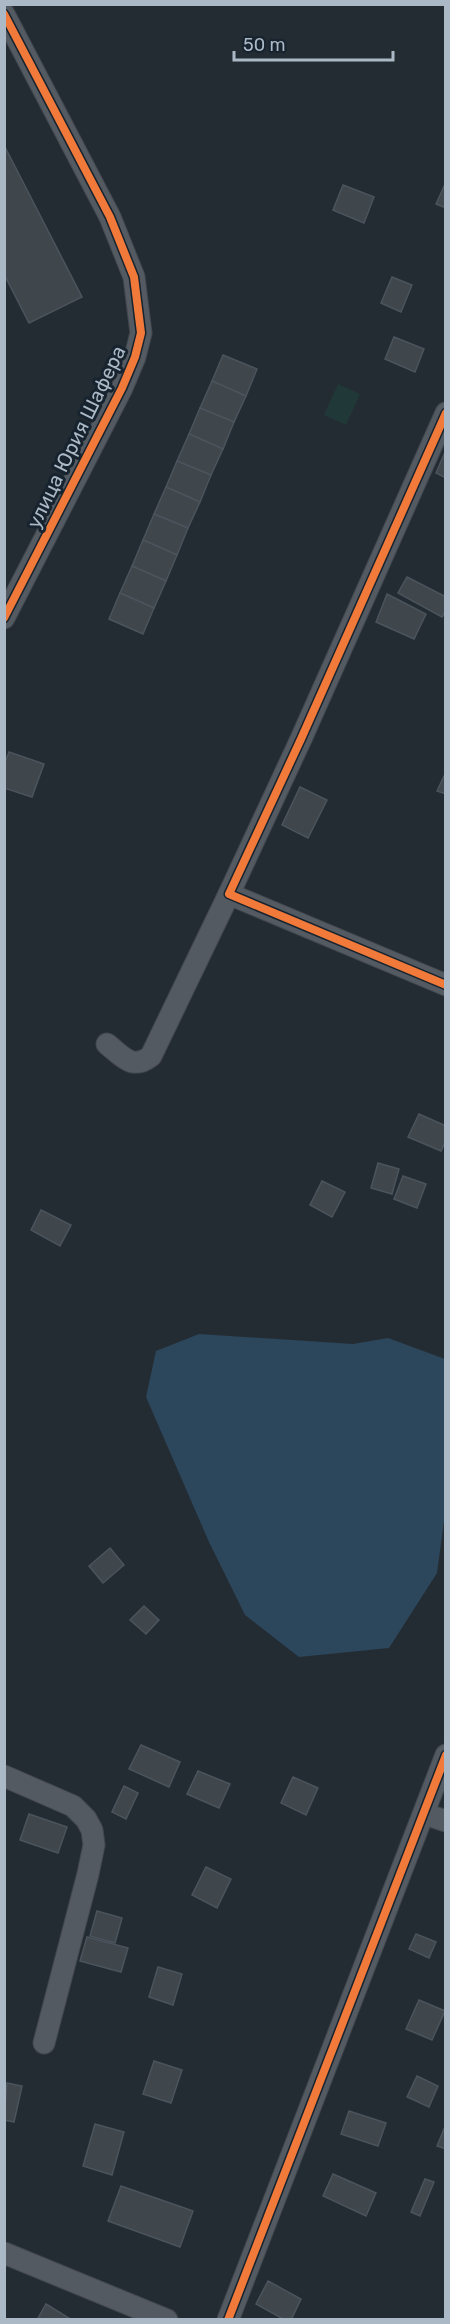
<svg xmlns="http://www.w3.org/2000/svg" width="450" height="2324" viewBox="0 0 450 2324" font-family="Rubik,sans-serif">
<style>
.green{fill:#213839}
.water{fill:#2c465c}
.building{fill:#3f464c;stroke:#4b545c;stroke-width:1.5}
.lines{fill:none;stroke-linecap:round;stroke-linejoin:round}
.minor-casing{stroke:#42484d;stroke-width:23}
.minor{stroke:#535a62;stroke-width:21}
.cycleway-casing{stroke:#17232e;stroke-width:11}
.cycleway{stroke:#f17a3a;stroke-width:8}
.labels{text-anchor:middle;stroke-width:6;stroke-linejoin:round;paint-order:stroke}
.street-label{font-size:20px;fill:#abb9c6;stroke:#17232e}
</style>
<rect width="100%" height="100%" fill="#242c33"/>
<polygon class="green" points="338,384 360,394 346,425 324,415"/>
<polygon class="water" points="199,1334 353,1344 388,1338 445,1359 446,1506 437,1573 389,1648 299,1657 245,1615 209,1542 146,1397 156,1351"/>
<g class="building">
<polygon points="4,145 82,297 29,323 4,274"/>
<polygon points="446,182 446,208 436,204"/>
<polygon points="343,185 374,197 364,223 333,210"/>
<polygon points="392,277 412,285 401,312 381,303"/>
<polygon points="394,337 424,349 415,372 385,359"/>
<polygon points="223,355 257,369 246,396 212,381"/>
<polygon points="212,381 246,396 234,422 200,408"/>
<polygon points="200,408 234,422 223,449 189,434"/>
<polygon points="189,434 223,449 211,475 177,461"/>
<polygon points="446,450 446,478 436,473"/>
<polygon points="177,461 211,475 200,502 166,487"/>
<polygon points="166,487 200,502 188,528 154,514"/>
<polygon points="154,514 188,528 177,555 143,540"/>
<polygon points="143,540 177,555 166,581 132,566"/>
<polygon points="132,566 166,581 154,608 120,593"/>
<polygon points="407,577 446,597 446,610 442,617 398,593"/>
<polygon points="120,593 154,608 143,634 109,619"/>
<polygon points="387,594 426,614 414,639 376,622"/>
<polygon points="9,752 44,764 32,797 4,788 4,765"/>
<polygon points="446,772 446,794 437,791"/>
<polygon points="300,787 327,800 308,838 282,825"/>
<polygon points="419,1114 446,1126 446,1140 441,1151 408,1137"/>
<polygon points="378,1163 399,1169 392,1194 371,1188"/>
<polygon points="403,1176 426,1184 417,1208 394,1199"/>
<polygon points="322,1181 345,1192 332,1217 310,1205"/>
<polygon points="41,1210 71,1225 60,1246 31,1230"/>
<polygon points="110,1548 124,1565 103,1583 89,1566"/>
<polygon points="144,1606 159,1620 146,1634 130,1620"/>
<polygon points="141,1745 180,1762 169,1787 129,1769"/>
<polygon points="198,1771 230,1784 219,1808 187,1794"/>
<polygon points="293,1777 318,1788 306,1815 281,1803"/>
<polygon points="124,1786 138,1793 126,1819 112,1812"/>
<polygon points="29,1814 67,1827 58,1853 20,1840"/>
<polygon points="206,1867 231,1879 217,1908 192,1895"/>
<polygon points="97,1911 122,1918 115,1943 90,1936"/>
<polygon points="416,1934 436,1942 429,1958 409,1949"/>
<polygon points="87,1937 128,1948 121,1972 80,1961"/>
<polygon points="158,1967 182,1974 173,2005 149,1997"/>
<polygon points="419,2000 445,2011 432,2040 406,2029"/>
<polygon points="154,2061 182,2070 171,2103 143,2094"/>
<polygon points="417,2076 438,2086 429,2107 407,2097"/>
<polygon points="7,2083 22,2086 14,2122 4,2120"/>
<polygon points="349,2111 386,2123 378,2146 341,2134"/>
<polygon points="95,2124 124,2132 112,2175 83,2166"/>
<polygon points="444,2129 446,2130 446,2149 437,2146"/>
<polygon points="333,2174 376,2193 366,2216 323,2196"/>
<polygon points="425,2179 434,2182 420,2216 411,2212"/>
<polygon points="121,2186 193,2211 180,2247 108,2221"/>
<polygon points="268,2281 301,2299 291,2320 285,2320 256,2304"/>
<polygon points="46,2304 72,2320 37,2320"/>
</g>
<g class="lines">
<defs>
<g id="minor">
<polyline points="4,14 110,217 134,277 141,333 135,357 122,388 4,618"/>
<polyline points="446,413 301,739 229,894 446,985"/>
<path d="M107,1044C122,1056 132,1071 151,1056L229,894"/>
<polyline points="4,1776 73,1806 86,1819 92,1830 94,1845 88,1874 44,2043"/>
<polyline points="424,1814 446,1821"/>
<polyline points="4,2253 167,2320"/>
<polyline points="228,2320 446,1755"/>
</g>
</defs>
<use href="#minor" class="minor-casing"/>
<use href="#minor" class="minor"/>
<defs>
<g id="cycleway">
<polyline points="4,14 110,217 134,277 141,333 135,357 122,388 4,618"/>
<polyline points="446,413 301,739 229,894 446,985"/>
<polyline points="228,2320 446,1755"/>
</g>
</defs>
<use href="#cycleway" class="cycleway-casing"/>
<use href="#cycleway" class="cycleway"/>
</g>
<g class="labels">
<g class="street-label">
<text transform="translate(76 437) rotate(-64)" y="7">улица Юрия Шафера</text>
</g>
</g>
<rect width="450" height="2324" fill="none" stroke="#abb9c6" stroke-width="12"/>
<path d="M234 51v9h159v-9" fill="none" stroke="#abb9c6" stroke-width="3"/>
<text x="243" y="51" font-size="18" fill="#abb9c6" stroke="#17232e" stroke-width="4.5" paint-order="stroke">50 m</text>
</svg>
